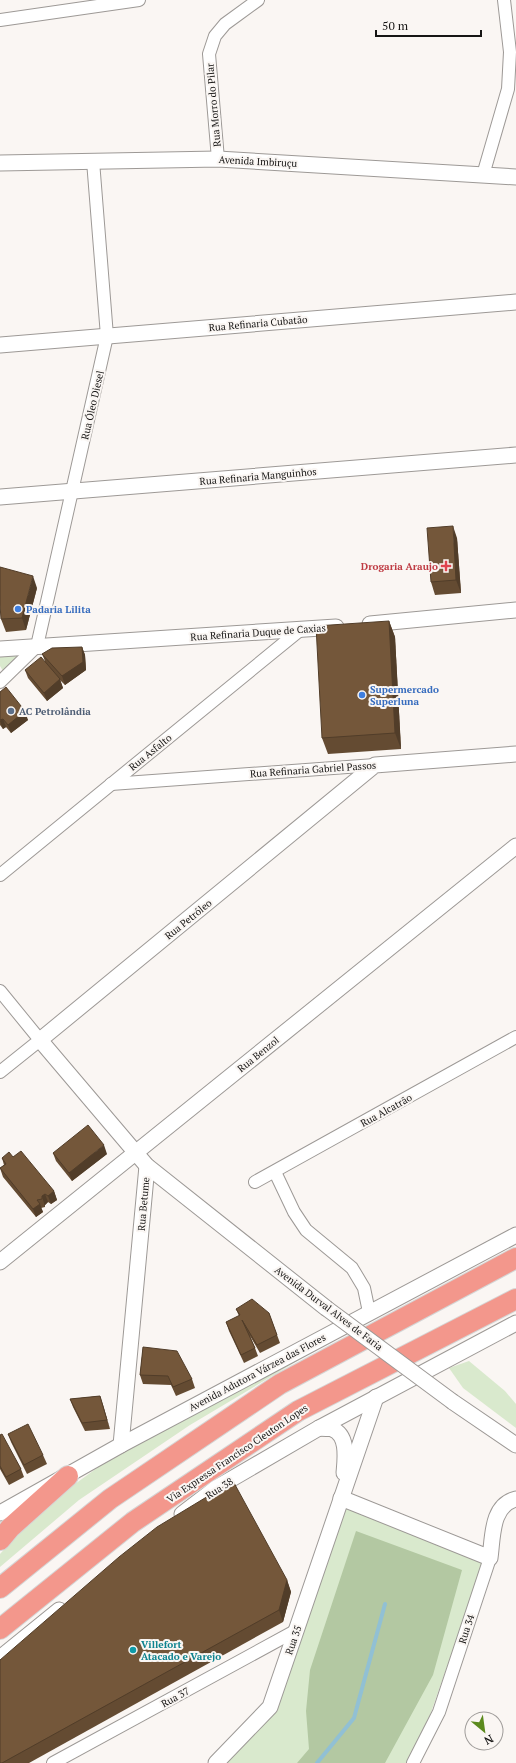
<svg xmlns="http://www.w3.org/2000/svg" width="516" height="1763" viewBox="0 0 516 1763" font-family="'PT Serif',serif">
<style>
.green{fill:#d9e9cd}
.forest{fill:#b3c8a2}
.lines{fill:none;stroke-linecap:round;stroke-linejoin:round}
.stream{stroke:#91c0d4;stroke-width:4}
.minor-casing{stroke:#9d9996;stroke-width:14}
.tertiary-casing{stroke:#9d9996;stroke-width:17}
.trunk-casing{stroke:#d5d5d5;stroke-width:22}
.minor{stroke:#fff;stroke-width:12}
.tertiary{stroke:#fff;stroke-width:15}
.trunk{stroke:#f3978c;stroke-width:20}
.tertiary-bridge-casing{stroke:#9d9996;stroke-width:17;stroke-linecap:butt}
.tertiary-bridge{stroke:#fff;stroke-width:15}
.wall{fill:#644b32}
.shaded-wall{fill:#513d29}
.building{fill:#74573a;stroke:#513d29}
.health-dot{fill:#e0444e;stroke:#faf6f3;stroke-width:1.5}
.shop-dot{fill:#3f7fe0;stroke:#faf6f3;stroke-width:1.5}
.service-dot{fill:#5c6f8a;stroke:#faf6f3;stroke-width:1.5}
.culture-dot{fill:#0f9aa8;stroke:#faf6f3;stroke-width:1.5}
.labels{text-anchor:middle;stroke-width:4;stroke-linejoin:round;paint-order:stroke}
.street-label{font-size:10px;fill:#161514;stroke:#faf6f3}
.health-label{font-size:10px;font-weight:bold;fill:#be3a42;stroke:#faf6f3;text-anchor:end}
.shop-label{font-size:10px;font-weight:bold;fill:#366cbe;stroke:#faf6f3;text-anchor:start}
.service-label{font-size:10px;font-weight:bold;fill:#4e5e75;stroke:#faf6f3;text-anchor:start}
.culture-label{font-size:10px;font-weight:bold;fill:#0d838f;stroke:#faf6f3;text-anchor:start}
</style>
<rect width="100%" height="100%" fill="#faf6f3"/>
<g class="green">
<polygon points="23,650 3,671 0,666 0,654"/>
<polygon points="346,1332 190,1425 79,1500 0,1567 0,1554 42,1508 108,1460"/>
<polygon points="469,1361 505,1391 516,1404 516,1428 463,1388 449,1368"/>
<polygon points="344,1505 484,1561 421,1741 407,1763 224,1763 270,1715"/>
</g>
<polygon class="forest" points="356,1531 462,1570 433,1675 385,1763 297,1763 309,1749 306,1711 310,1670"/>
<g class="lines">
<polyline class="stream" points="317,1763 354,1718 385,1604"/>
<defs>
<g id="minor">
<polyline points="0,20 139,0"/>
<polyline points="218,159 209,54 215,36 225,24 258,0"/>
<polyline points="483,175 508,89 510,52 504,0"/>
<polyline points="0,682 37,646 107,336 93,161"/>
<polyline points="111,784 375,765"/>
<polyline points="0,875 300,630"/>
<polyline points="0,991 40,1040 0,1072"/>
<polyline points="275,1172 294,1212 306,1230 352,1268 364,1288 369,1312"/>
<polyline points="255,1182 516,1037"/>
<polyline points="53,1763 297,1630"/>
<polyline points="413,1763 439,1712 490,1558"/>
</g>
<g id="tertiary">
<polyline points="0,163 218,159 516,177"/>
<polyline points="0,345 516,302"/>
<polyline points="0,497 516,455"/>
<polyline points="370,624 516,610"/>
<polyline points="0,649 336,627"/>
<polyline points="0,1262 516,846"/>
<polyline points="326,1308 147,1166 40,1040 375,765 516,754"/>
<polyline points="453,1402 516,1445"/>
<path d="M319,1428C323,1429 329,1428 332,1429C349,1435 345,1460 344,1473"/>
<polyline points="121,1445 147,1166"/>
<path d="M341,1498L490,1558C493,1537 491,1505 516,1499"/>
<polyline points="0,1513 121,1445 516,1235"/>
<polyline points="182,1514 216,1488 319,1428 516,1323"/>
<polyline points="0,1658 59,1610"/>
<polyline points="216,1763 270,1707 376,1397"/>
</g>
<g id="trunk">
<polyline points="0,1540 10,1528 68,1476"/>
<polyline points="0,1588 110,1499 280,1384 516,1258"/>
<polyline points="0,1629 133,1522 298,1411 516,1299"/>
</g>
</defs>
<use href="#minor" class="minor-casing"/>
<use href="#tertiary" class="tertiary-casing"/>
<use href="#trunk" class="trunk-casing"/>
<use href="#minor" class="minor"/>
<use href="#tertiary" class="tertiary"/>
<use href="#trunk" class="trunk"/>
<defs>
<polyline id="tertiary-bridge" points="326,1308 453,1402"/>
</defs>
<use href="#tertiary-bridge" class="tertiary-bridge-casing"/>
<use href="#tertiary-bridge" class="tertiary-bridge"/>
</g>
<g class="wall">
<polygon points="457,538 461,593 435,595 431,582"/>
<polygon points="37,588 26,630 6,632 1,619"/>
<polygon points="389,621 395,637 401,749 328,754 322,738"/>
<polygon points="82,647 85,655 86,670 65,685 60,680 63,688 47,701 28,678 25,670 45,661 42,654"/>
<polygon points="0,692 28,720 11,733 6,727 3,729 0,725"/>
<polygon points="53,1153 107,1154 72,1181 56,1161"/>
<polygon points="13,1157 54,1191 57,1200 51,1204 48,1202 45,1205 45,1207 41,1208 43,1212 36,1217 3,1177 0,1168 4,1165 2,1158"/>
<polygon points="236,1309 269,1313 280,1343 260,1353 250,1336 255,1348 258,1356 244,1363 229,1331 226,1322 239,1316"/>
<polygon points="143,1347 192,1379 195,1388 176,1396 171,1385 143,1384 140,1375"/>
<polygon points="100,1396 110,1429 85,1431 73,1407 70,1399"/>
<polygon points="8,1434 43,1455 47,1464 27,1474 11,1442"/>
<polygon points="0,1435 21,1469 24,1477 9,1485 0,1469"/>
<polygon points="287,1580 291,1592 283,1622 29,1763 0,1763"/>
</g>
<g class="shaded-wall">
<polygon points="453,526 457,538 461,593 456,580"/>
<polygon points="33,576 37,588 26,630 22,618"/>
<polygon points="389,621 395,637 401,749 395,733"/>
<polygon points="82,647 85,655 86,670 65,685 62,676"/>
<polygon points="60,679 63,688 47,701 44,693"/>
<polygon points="25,711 28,720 11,733 8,725"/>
<polygon points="3,719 6,727 3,729 0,721"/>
<polygon points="104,1145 107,1154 72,1181 69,1173"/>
<polygon points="54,1191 57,1200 51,1204 48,1196"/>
<polygon points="45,1194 48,1202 45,1205 45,1207 42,1196"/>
<polygon points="40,1204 43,1212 36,1217 33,1209"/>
<polygon points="100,1396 103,1405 110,1429 107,1420"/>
<polygon points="287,1580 291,1592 283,1622 279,1610"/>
</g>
<g class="building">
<polygon points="453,526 456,580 431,582 427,528"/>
<polygon points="0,567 33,576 22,618 1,619 0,605"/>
<polygon points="389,621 395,733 322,738 316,626"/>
<polygon points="82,647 83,662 62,676 42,654 52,648"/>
<polygon points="41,657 60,679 44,693 25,670"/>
<polygon points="6,687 25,711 8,725 3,719 0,720 0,692"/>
<polygon points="88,1125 104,1145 69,1173 53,1153"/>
<polygon points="21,1151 54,1191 48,1196 45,1194 42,1196 42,1199 37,1200 40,1204 33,1209 0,1168 6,1164 2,1158 9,1152 13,1157"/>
<polygon points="252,1299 269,1313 277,1335 257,1345 242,1320 255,1348 241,1355 226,1322 240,1315 236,1309"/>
<polygon points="143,1347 177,1351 192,1379 173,1387 168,1376 140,1375"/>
<polygon points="100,1396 107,1420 82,1423 70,1399"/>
<polygon points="28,1424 43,1455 24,1465 8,1434"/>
<polygon points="2,1434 21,1469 6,1477 0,1466 0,1435"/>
<polygon points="233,1481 287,1580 279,1610 2,1763 0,1763 0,1660 119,1557 157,1527"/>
</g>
<path class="health-dot" d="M444 560h4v4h4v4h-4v4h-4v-4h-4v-4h4z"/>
<g class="shop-dot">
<circle cx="18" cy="609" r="4"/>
<circle cx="362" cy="695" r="4"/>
</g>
<circle class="service-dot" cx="11" cy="711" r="4"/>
<circle class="culture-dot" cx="133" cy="1650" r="4"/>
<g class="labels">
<g class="street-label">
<text transform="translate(213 105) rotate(-95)" y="4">Rua Morro do Pilar</text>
<text transform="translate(258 161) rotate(3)" y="4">Avenida Imbiruçu</text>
<text transform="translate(258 323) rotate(-5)" y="4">Rua Refinaria Cubatão</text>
<text transform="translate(92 405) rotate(-77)" y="4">Rua Óleo Diesel</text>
<text transform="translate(258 476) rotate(-5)" y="4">Rua Refinaria Manguinhos</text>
<text transform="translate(258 632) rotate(-4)" y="4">Rua Refinaria Duque de Caxias</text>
<text transform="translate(150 752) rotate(-39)" y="4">Rua Asfalto</text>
<text transform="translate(313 769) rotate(-4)" y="4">Rua Refinaria Gabriel Passos</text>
<text transform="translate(188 919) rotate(-39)" y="4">Rua Petróleo</text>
<text transform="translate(258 1054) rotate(-39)" y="4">Rua Benzol</text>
<text transform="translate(386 1110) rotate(-29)" y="4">Rua Alcatrão</text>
<text transform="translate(143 1204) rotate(-85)" y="4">Rua Betume</text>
<text transform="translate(329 1308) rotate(37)" y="4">Avenida Durval Alves de Faria</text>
<text transform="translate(257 1372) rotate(-28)" y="4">Avenida Adutora Várzea das Flores</text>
<text transform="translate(237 1453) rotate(-34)" y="4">Via Expressa Francisco Cleuton Lopes</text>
<text transform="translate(219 1488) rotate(-33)" y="4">Rua 38</text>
<text transform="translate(466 1629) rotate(-72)" y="4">Rua 34</text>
<text transform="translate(293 1640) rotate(-71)" y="4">Rua 35</text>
<text transform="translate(175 1697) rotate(-29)" y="4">Rua 37</text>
</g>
<g class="health-label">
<text x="438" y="570">Drogaria Araujo</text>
</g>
<g class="shop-label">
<text x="26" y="613">Padaria Lilita</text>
<text x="370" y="693">Supermercado<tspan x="370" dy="12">Superluna</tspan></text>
</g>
<g class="service-label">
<text x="19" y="715">AC Petrolândia</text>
</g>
<g class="culture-label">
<text x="141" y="1648">Villefort<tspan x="141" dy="12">Atacado e Varejo</tspan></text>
</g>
</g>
<g transform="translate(484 1731) rotate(151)"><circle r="19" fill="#faf6f3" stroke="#9f9c9a"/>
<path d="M0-3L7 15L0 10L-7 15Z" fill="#5b8a1d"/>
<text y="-6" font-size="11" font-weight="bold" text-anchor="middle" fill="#161514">N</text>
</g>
<path d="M376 30v6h105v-6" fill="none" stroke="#161514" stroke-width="2"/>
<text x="382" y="30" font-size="12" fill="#161514" stroke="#faf6f3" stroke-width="3" paint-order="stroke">50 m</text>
</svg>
